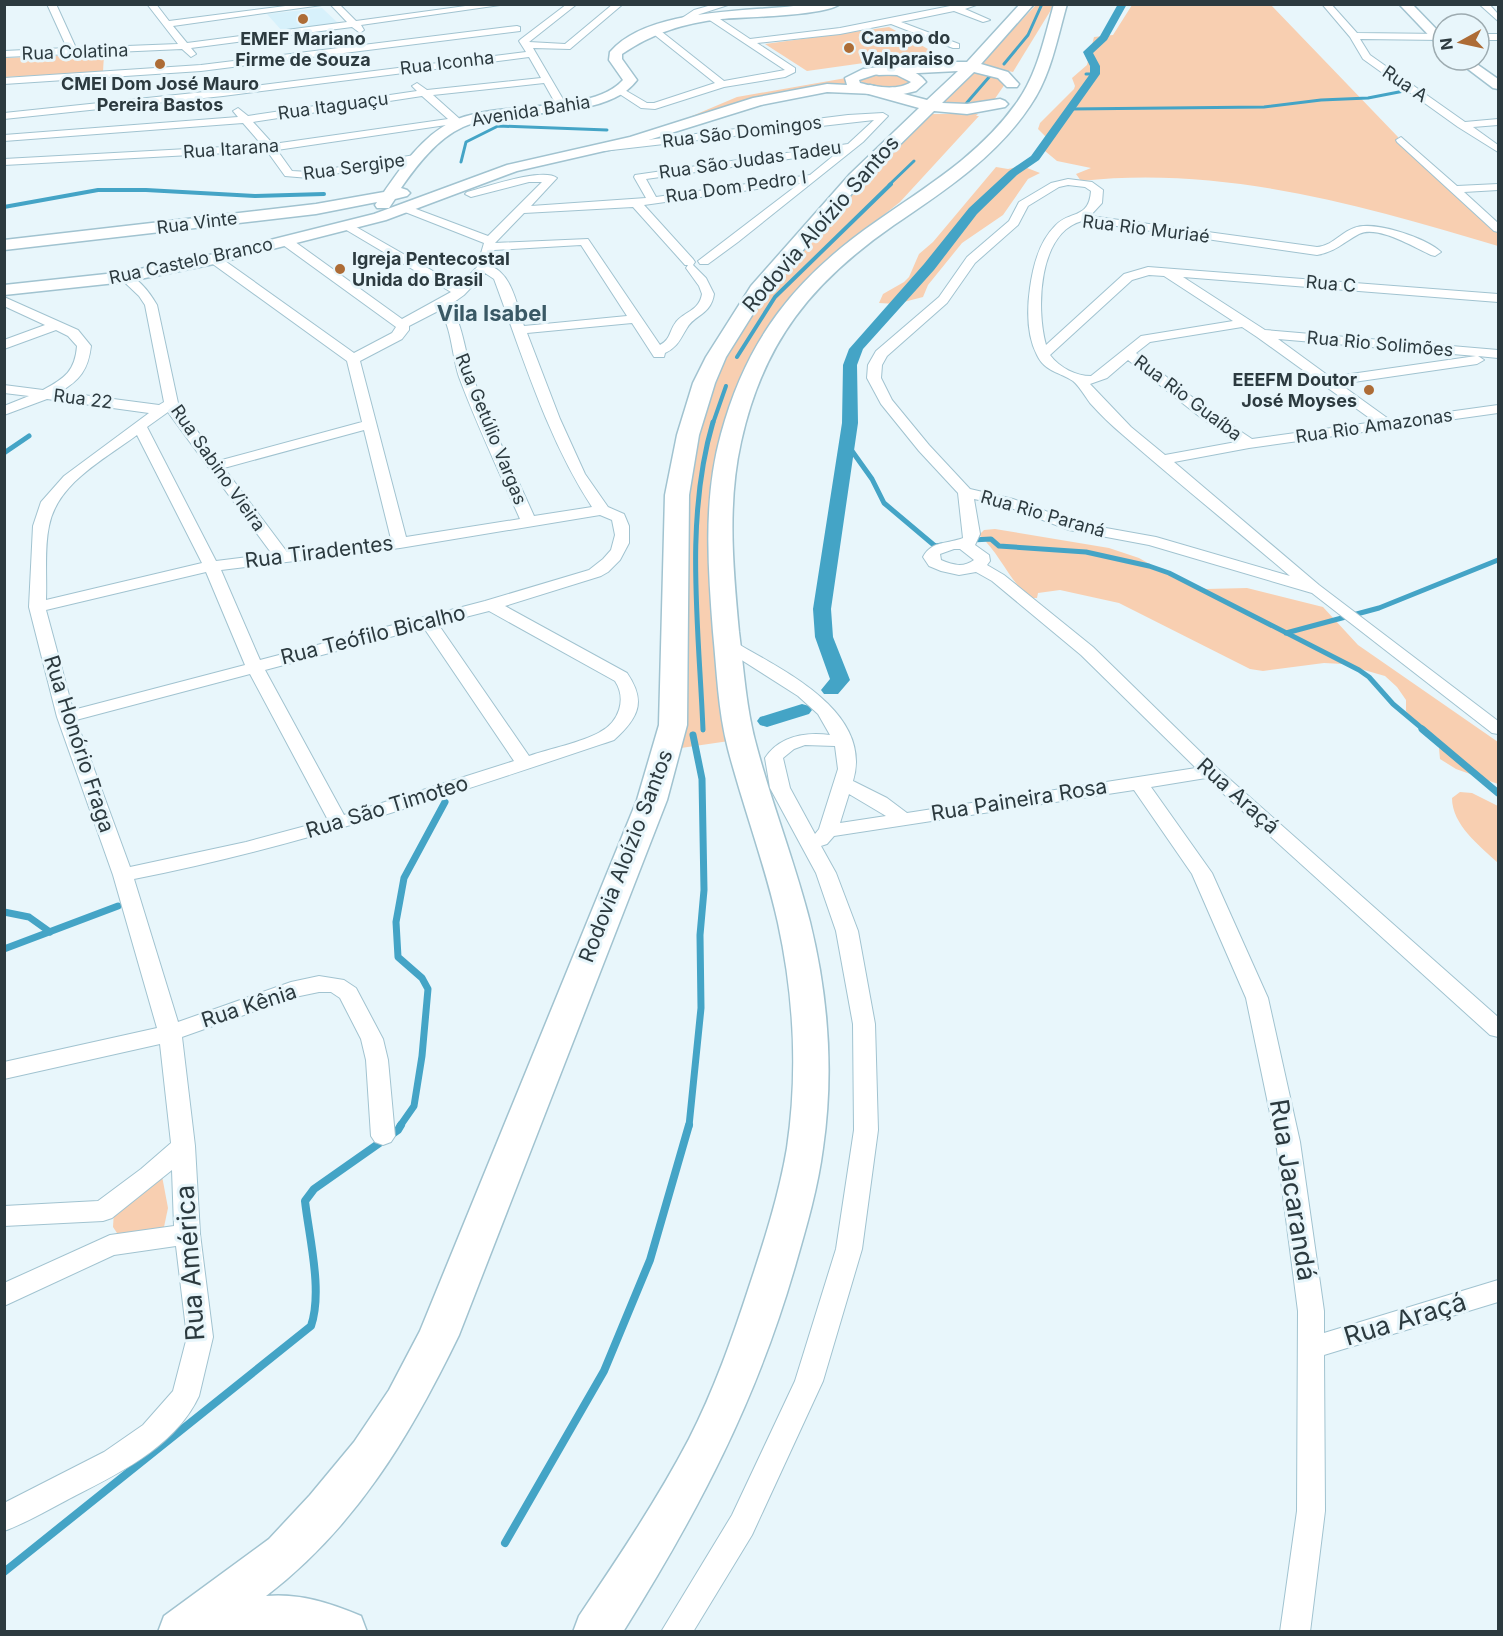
<svg xmlns="http://www.w3.org/2000/svg" width="1503" height="1636" viewBox="0 0 1503 1636" font-family="Inter,sans-serif">
<style>
.built{fill:#d7f1fb}
.green{fill:#f8cfb1}
.lines{fill:none;stroke-linecap:round;stroke-linejoin:round}
.stream-far4{stroke:#44a4c6;stroke-width:3}
.stream-far3{stroke:#44a4c6;stroke-width:4}
.stream-far2{stroke:#44a4c6;stroke-width:5}
.stream-far1{stroke:#44a4c6;stroke-width:7}
.stream{stroke:#44a4c6;stroke-width:8}
.canal{fill:#44a4c6;fill-rule:evenodd}
.street-casing{stroke:#a1c3d0;stroke-width:2}
.secondary-casing{stroke:#a1c3d0;stroke-width:3}
.primary-casing{stroke:#a1c3d0;stroke-width:3}
.street{fill:#fff;fill-rule:evenodd}
.secondary{fill:#fff;fill-rule:evenodd}
.primary{fill:#fff;fill-rule:evenodd}
.poi-dot{fill:#ad6c36;stroke:#e8f6fb;stroke-width:2}
.labels{text-anchor:middle;stroke-width:6;stroke-linejoin:round;paint-order:stroke}
.far-poi-label{font-size:18px;font-weight:bold;fill:#2c3a3f;stroke:#e8f6fb;text-anchor:start}
.far-street-label{font-size:18px;fill:#2c3a3f;stroke:#e8f6fb}
.street-label{font-size:21px;fill:#2c3a3f;stroke:#e8f6fb}
.far-district-label{font-size:22px;font-weight:bold;fill:#3a5965;stroke:#e8f6fb}
.near-street-label{font-size:26px;fill:#2c3a3f;stroke:#e8f6fb}
</style>
<rect width="100%" height="100%" fill="#e8f6fb"/>
<polygon class="built" points="322,8 339,24 283,32 267,14"/>
<g class="green">
<polygon points="1036,5 1054,5 1013,72 979,65"/>
<path d="M1132,5H1271L1398,137L1399,144L1498,233V246C1364,206 1223,165 1081,181L1076,174L1091,168L1057,161L1045,151L1046,137L1038,129L1040,123L1074,89L1075,86L1072,78L1087,65L1094,37L1113,35Z"/>
<polygon points="889,27 935,53 807,71 765,44"/>
<polygon points="104,54 103,72 5,77 5,58"/>
<polygon points="973,71 997,75 1005,84 994,100 979,106 943,102"/>
<path d="M874,73L897,74L912,82C899,93 874,89 859,82V79Z"/>
<polygon points="846,78 846,86 830,86 603,145 659,130 737,97"/>
<path d="M929,114H978L976,116H979L900,202L828,259L805,281L782,306L749,358L724,423L718,459L716,656L719,697L729,741L681,748L685,721L688,494C693,460 698,424 710,391C728,338 765,292 801,250C841,202 884,158 929,114Z"/>
<polygon points="1022,166 1040,173 1028,179 1003,215 962,243 928,285 923,297 896,304 879,303 883,294 904,282 909,277 919,254 933,242 996,167 1008,169"/>
<path d="M995,529L1109,548L1139,558L1174,578L1206,589L1247,588L1323,607L1358,645L1498,742V784L1456,769L1440,759L1438,738L1413,720L1406,711V700L1397,687L1385,676L1343,664L1324,663L1263,671L1250,669L1119,603L1060,590L1038,593L1037,598H1030C1009,581 1000,553 979,535L984,530Z"/>
<path d="M1460,792L1472,793L1498,806V863C1480,846 1452,825 1452,798Z"/>
<polygon points="162,1176 168,1208 164,1227 119,1236 113,1227 114,1211"/>
</g>
<g class="lines">
<g class="stream-far4">
<polyline points="1004,64 1028,35 1042,4"/>
<polyline points="1086,74 1095,74"/>
<polyline points="964,106 990,76"/>
<polyline points="1070,109 1264,107 1321,100 1368,98 1404,91 1407,89 1406,86"/>
<polyline points="461,162 466,142 498,126 607,130"/>
<polyline points="889,185 914,161"/>
</g>
<g class="stream-far3">
<polyline points="4,207 98,190 146,190 255,196 324,194"/>
<polyline points="737,357 775,297 891,184"/>
<polyline points="713,423 726,386"/>
</g>
<g class="stream-far2">
<polyline points="847,444 872,479 884,503 935,546 942,545"/>
<polyline points="4,453 29,436"/>
<polyline points="972,540 991,539 999,546 1086,552 1149,566 1169,573 1359,670 1369,677 1393,704 1424,730"/>
<polyline points="1286,633 1379,608 1498,560"/>
<path d="M703,730C699,630 684,520 713,422"/>
</g>
<g class="stream-far1">
<polyline points="1422,729 1498,793"/>
<polyline points="4,912 29,917 50,932"/>
<polyline points="4,949 118,906"/>
<polyline points="400,1126 414,1106 422,1056 428,989 422,978 398,957 396,922 404,878 445,802"/>
<polyline points="689,1126 701,1008 700,935 704,890 702,779 693,735"/>
</g>
<g class="stream">
<polyline points="505,1543 604,1371 650,1260 689,1125"/>
<path d="M4,1572L311,1326C323,1291 309,1237 305,1201L314,1189L398,1130L401,1125"/>
</g>
<g class="canal">
<polygon points="1118,4 1127,4 1107,40 1093,53 1100,66 1100,74 1039,160 1017,175 977,214 934,270 863,349 857,365 858,423 831,609 833,637 850,680 838,694 824,694 821,690 830,679 815,637 813,609 842,423 843,365 849,349 924,264 969,208 1009,171 1031,156 1090,74 1090,66 1083,52 1100,36"/>
<polygon points="802,704 809,706 812,710 809,714 767,727 760,725 757,721 760,717"/>
</g>
<defs>
<g id="street">
<polygon points="47,4 56,4 76,48 178,44 147,4 156,4 169,21 301,4 329,4 173,26 187,43 347,22 330,4 339,4 356,21 480,4 507,4 361,25 364,30 360,33 352,27 191,48 196,54 191,57 182,49 4,57 4,51 67,48"/>
<path d="M567,4H577L529,42L565,44L613,4H623L570,49L533,48L567,106L566,108H558L544,83L433,95L462,121V125L453,124L277,150L292,171L309,172L415,155L420,158L419,160L309,178L285,176L267,151L4,165V159L262,145L243,123L4,141V135L238,117L233,111L238,108L248,116L417,91L412,86L417,83L427,90L541,78L529,57L223,96L4,119V113L223,90L526,52L519,41L521,39ZM422,96L448,119L273,144L253,122Z"/>
<polygon points="715,4 731,4 700,14 686,22 679,20 694,10"/>
<polygon points="960,4 979,4 965,9 990,20 983,22 954,11 901,22 959,44 959,48 953,48 891,24 840,34 757,43 795,68 795,72 785,77 724,87 655,109 641,108 615,91 623,89 647,103 654,103 715,83 651,32 651,28 657,28 724,81 785,70 708,19 708,15 714,15 750,39 840,28"/>
<polygon points="1322,4 1331,4 1357,33 1443,34 1443,40 1360,39 1370,55 1465,122 1498,119 1498,125 1473,127 1498,145 1498,152 1458,127 1363,59 1350,37"/>
<polygon points="1479,4 1489,4 1498,14 1498,21"/>
<polygon points="517,26 520,27 520,31 201,71 4,84 4,78 201,65"/>
<rect x="1479" y="34" width="19" height="6"/>
<path d="M883,113L888,116L863,142L738,242L708,264H700L698,261L800,183L644,205L693,259L695,262L693,265L706,278L714,294C711,315 694,315 687,328C680,339 678,347 665,353L664,357H654L632,323L527,333L560,419L585,474L608,507L624,514L629,526V543L620,560L608,572L601,576L505,606L627,673C647,702 638,718 614,740C456,793 298,847 134,879L178,1022L291,982L319,976L344,980L356,988L383,1039L388,1060L395,1136L391,1142L383,1145L375,1142L371,1136L366,1060L361,1039L340,998L331,992H319L295,997L182,1037L195,1146L200,1234L213,1337L199,1396C174,1449 115,1475 67,1500C46,1511 26,1523 4,1531V1503L104,1452L143,1425L173,1391L187,1337L176,1246L114,1255L4,1306V1283L110,1235L174,1226L172,1170L112,1218L103,1221L4,1226V1206L98,1201L141,1169L171,1143L160,1044L4,1079V1062L157,1028L113,875L57,717L29,607L33,526L41,502L64,476L149,413L47,399L4,415V406L29,396L4,393V385L43,390C65,378 75,371 77,346L68,336L56,330L4,349V340L45,325L4,306V297L78,330L91,346C88,370 80,380 60,392L159,405L164,402L145,305L139,296L119,277L125,273C139,278 150,293 157,305L178,403L218,461L362,422L347,361L210,262V256H218L354,353L392,333L396,327L283,245V239H291L402,319L451,292L343,228V224H351L459,286L477,267L484,243L400,210V206H408L488,236L542,182H529L471,197L465,194L467,192C486,187 543,167 557,178L531,206L646,198L634,177L635,175L848,144L874,120L603,151L598,148L599,146L848,115ZM838,152L810,175L656,197L646,179ZM633,207L685,265H688L686,268L699,286L702,294C699,311 685,311 676,322C669,331 671,339 660,345L588,239L495,243L524,213ZM581,245L627,316L524,326C517,306 512,273 490,266L494,250ZM485,273L494,279C523,357 547,438 592,507L534,516C514,471 491,426 474,380C465,355 464,327 450,305L464,295ZM440,310C452,329 452,356 459,377C477,425 499,472 520,519L406,537L360,361L402,339L409,330V326ZM168,412L170,415L272,554L216,561L147,427ZM364,430L391,539L287,552L224,468ZM137,435L202,563L46,600C47,576 44,549 49,526C57,483 105,459 137,435ZM600,515L612,520L615,535L611,550L603,559L589,570L485,601L260,660L221,570L400,548ZM206,572L245,665L73,710L46,610ZM489,611L615,681C627,699 619,722 600,732C583,742 549,749 529,756L438,624ZM424,628L514,761L344,815L265,670ZM250,674L328,820L246,842L130,867L76,720Z"/>
<polygon points="1401,137 1457,186 1498,184 1498,190 1464,192 1498,223 1498,232 1494,231 1397,142 1396,140"/>
<path d="M1068,179L1092,182L1103,190L1102,203L1090,216L1317,247C1332,246 1340,233 1354,228C1374,220 1426,238 1441,252L1435,256L1431,255C1413,247 1378,225 1359,234C1344,242 1335,252 1317,255L1082,221C1038,233 1036,309 1046,345L1124,274L1148,267L1498,294V302L1183,277L1265,330L1498,350V358L1478,356L1484,360L1477,364L1340,384L1390,420L1498,405V413L1249,448L1174,462L1319,585L1498,721V734L1492,733L1312,593L1149,545L1069,530L1003,505L974,499L980,534L975,545L989,555L990,561L987,565L1004,575L1093,647L1217,768L1498,1017V1037L1490,1035L1206,778L1151,787L1212,873L1268,998L1300,1142L1324,1311V1333L1498,1280V1302L1324,1355L1325,1511L1310,1632H1280L1297,1511L1298,1311L1276,1142L1246,998L1192,874L1134,790L834,836L827,844L821,846L836,873L858,931L875,1024L878,1130L862,1249L823,1381L752,1535L693,1632H661L732,1515L795,1381L836,1249L854,1130L853,1024L836,931L816,873L770,788L765,758C780,736 805,732 830,735L818,714L798,696L718,645L721,641H733C780,669 874,711 853,781L887,798L907,813L1196,768L1081,655L992,581L976,572L959,575L941,571L929,566L923,557C932,540 949,544 963,538L958,493L919,451L881,404L867,378L868,365L876,351L939,297L967,257L1009,221L1019,202L1051,183ZM1068,185L1085,187L1091,191C1089,220 1069,210 1055,226C1039,242 1033,266 1030,288C1027,309 1027,336 1037,355C1045,372 1060,372 1073,381C1079,386 1085,396 1090,403C1100,414 1111,425 1123,435C1178,483 1235,529 1290,576L1156,537L1078,523L1013,499L970,489L929,445L892,400L881,378L882,365L887,356L947,303L975,263L1018,225L1028,206L1059,187ZM1149,275L1164,276L1233,321L1141,336L1091,376C1076,376 1060,368 1050,355L1132,280ZM1242,327L1257,337L1375,422L1252,439L1210,411L1136,353L1150,342ZM1278,339L1476,356L1330,377ZM1128,360L1200,417L1236,442L1165,455L1131,427L1090,384L1107,378ZM954,549H960L974,560C963,568 953,565 941,560L940,554ZM805,745L835,746L838,769L819,829L815,834L790,788L783,758L794,749ZM849,794L886,816L840,823Z"/>
</g>
<g id="secondary">
<path d="M810,4H840C824,16 745,17 721,19C684,23 653,33 622,54V59L637,80C605,123 510,106 463,127C437,139 417,165 401,188L407,190L410,193L407,196L395,199L389,208H377L375,205L377,202L316,214L4,250V240L316,204L384,192C402,166 422,137 451,122C496,99 591,116 623,80L609,60L610,52C650,6 754,13 810,4Z"/>
<polygon points="1399,4 1412,4 1443,36 1443,47 1439,46"/>
<polygon points="1456,60 1471,60 1498,79 1498,89 1493,88"/>
<path d="M887,66C902,67 916,69 926,82L916,91L899,95L827,92L761,105L639,143L517,171L386,220L214,264L125,282L4,295V285L125,272L214,254L374,214L507,165L630,137L753,98L827,84L847,85L845,78L863,69ZM877,74L897,75L911,82C898,91 875,87 860,83L859,80Z"/>
</g>
<g id="primary">
<path d="M1020,4H1034L981,64L1008,72L1019,84L1017,87H1007L998,78L974,72L942,103L967,104L1000,99L1005,101L1008,104L1005,107L967,114L934,111L862,182L766,293L726,357L715,383L699,435L689,495L687,725L667,800L459,1335C410,1436 356,1527 266,1596C300,1593 330,1603 361,1616L367,1632H158L164,1616L269,1539L310,1495L354,1442L389,1390L420,1331L637,800L659,725L665,495L677,435L693,383L706,357L751,286L850,174L919,108L865,93L862,90L865,87L870,85L927,100L958,71L879,75L874,74L872,71L874,68L929,62H967Z"/>
<path d="M1054,4H1067C1057,39 1051,76 1030,106C996,157 944,191 894,225C812,282 763,342 741,442C727,504 733,568 739,632C744,671 746,709 757,748C773,807 795,863 810,922C828,995 834,1073 823,1148C818,1187 807,1225 796,1263C757,1400 698,1512 623,1632H573L579,1616C618,1558 657,1500 689,1439C714,1390 732,1339 749,1287C764,1242 779,1195 787,1148C798,1074 794,996 778,923C765,864 743,807 728,749C718,710 717,672 713,632C708,566 703,499 721,434C747,338 796,277 877,221C927,186 979,155 1015,105C1037,76 1044,39 1054,4Z"/>
</g>
</defs>
<use href="#street" class="street-casing"/>
<use href="#secondary" class="secondary-casing"/>
<use href="#primary" class="primary-casing"/>
<use href="#street" class="street"/>
<use href="#secondary" class="secondary"/>
<use href="#primary" class="primary"/>
</g>
<g class="poi-dot">
<circle cx="303" cy="19" r="6"/>
<circle cx="849" cy="48" r="6"/>
<circle cx="160" cy="64" r="6"/>
<circle cx="340" cy="269" r="6"/>
<circle cx="1369" cy="390" r="6"/>
</g>
<g class="labels">
<g class="far-poi-label">
<text x="861" y="44">Campo do<tspan x="861" dy="21">Valparaiso</tspan></text>
<text x="303" y="45" text-anchor="middle">EMEF Mariano<tspan x="303" dy="21">Firme de Souza</tspan></text>
<text x="160" y="90" text-anchor="middle">CMEI Dom José Mauro<tspan x="160" dy="21">Pereira Bastos</tspan></text>
<text x="352" y="265">Igreja Pentecostal<tspan x="352" dy="21">Unida do Brasil</tspan></text>
<text x="1357" y="386" text-anchor="end">EEEFM Doutor<tspan x="1357" dy="21">José Moyses</tspan></text>
</g>
<g class="far-street-label">
<text transform="translate(75 52) rotate(-2)" y="6">Rua Colatina</text>
<text transform="translate(447 63) rotate(-7)" y="6">Rua Iconha</text>
<text transform="translate(1405 84) rotate(34)" y="6">Rua A</text>
<text transform="translate(333 106) rotate(-8)" y="6">Rua Itaguaçu</text>
<text transform="translate(531 111) rotate(-9)" y="6">Avenida Bahia</text>
<text transform="translate(742 132) rotate(-7)" y="6">Rua São Domingos</text>
<text transform="translate(231 149) rotate(-4)" y="6">Rua Itarana</text>
<text transform="translate(750 160) rotate(-8)" y="6">Rua São Judas Tadeu</text>
<text transform="translate(354 167) rotate(-8)" y="6">Rua Sergipe</text>
<text transform="translate(736 187) rotate(-8)" y="6">Rua Dom Pedro I</text>
<text transform="translate(197 223) rotate(-7)" y="6">Rua Vinte</text>
<text transform="translate(1146 229) rotate(7)" y="6">Rua Rio Muriaé</text>
<text transform="translate(191 261) rotate(-12)" y="6">Rua Castelo Branco</text>
<text transform="translate(1331 284) rotate(5)" y="6">Rua C</text>
<text transform="translate(1380 344) rotate(5)" y="6">Rua Rio Solimões</text>
<text transform="translate(1188 398) rotate(37)" y="6">Rua Rio Guaíba</text>
<text transform="translate(83 399) rotate(7)" y="6">Rua 22</text>
<text transform="translate(1374 426) rotate(-8)" y="6">Rua Rio Amazonas</text>
<text transform="translate(491 429) rotate(68)" y="6">Rua Getúlio Vargas</text>
<text transform="translate(218 468) rotate(55)" y="6">Rua Sabino Vieira</text>
<text transform="translate(1043 514) rotate(16)" y="6">Rua Rio Paraná</text>
</g>
<g class="street-label">
<text transform="translate(821 224) rotate(-49)" y="7">Rodovia Aloízio Santos</text>
<text transform="translate(319 552) rotate(-7)" y="7">Rua Tiradentes</text>
<text transform="translate(373 635) rotate(-14)" y="7">Rua Teófilo Bicalho</text>
<text transform="translate(79 744) rotate(72)" y="7">Rua Honório Fraga</text>
<text transform="translate(1238 796) rotate(42)" y="7">Rua Araçá</text>
<text transform="translate(1019 800) rotate(-9)" y="7">Rua Paineira Rosa</text>
<text transform="translate(387 807) rotate(-17)" y="7">Rua São Timoteo</text>
<text transform="translate(626 856) rotate(-69)" y="7">Rodovia Aloízio Santos</text>
<text transform="translate(249 1006) rotate(-18)" y="7">Rua Kênia</text>
</g>
<g class="far-district-label">
<text x="492" y="321">Vila Isabel</text>
</g>
<g class="near-street-label">
<text transform="translate(1293 1190) rotate(81)" y="9">Rua Jacarandá</text>
<text transform="translate(190 1263) rotate(-94)" y="9">Rua América</text>
<text transform="translate(1405 1319) rotate(-17)" y="9">Rua Araçá</text>
</g>
</g>
<rect width="1503" height="1636" fill="none" stroke="#2c3a3f" stroke-width="12"/>
<g transform="translate(1461 42) rotate(262)"><circle r="28" fill="#e8f6fb" stroke="#9dabb0" stroke-width="1.5"/>
<path d="M0-4.5L10 22L0 15L-10 22Z" fill="#ad6c36"/>
<text y="-9" font-size="16" font-weight="bold" text-anchor="middle" fill="#2c3a3f">N</text>
</g>
</svg>
